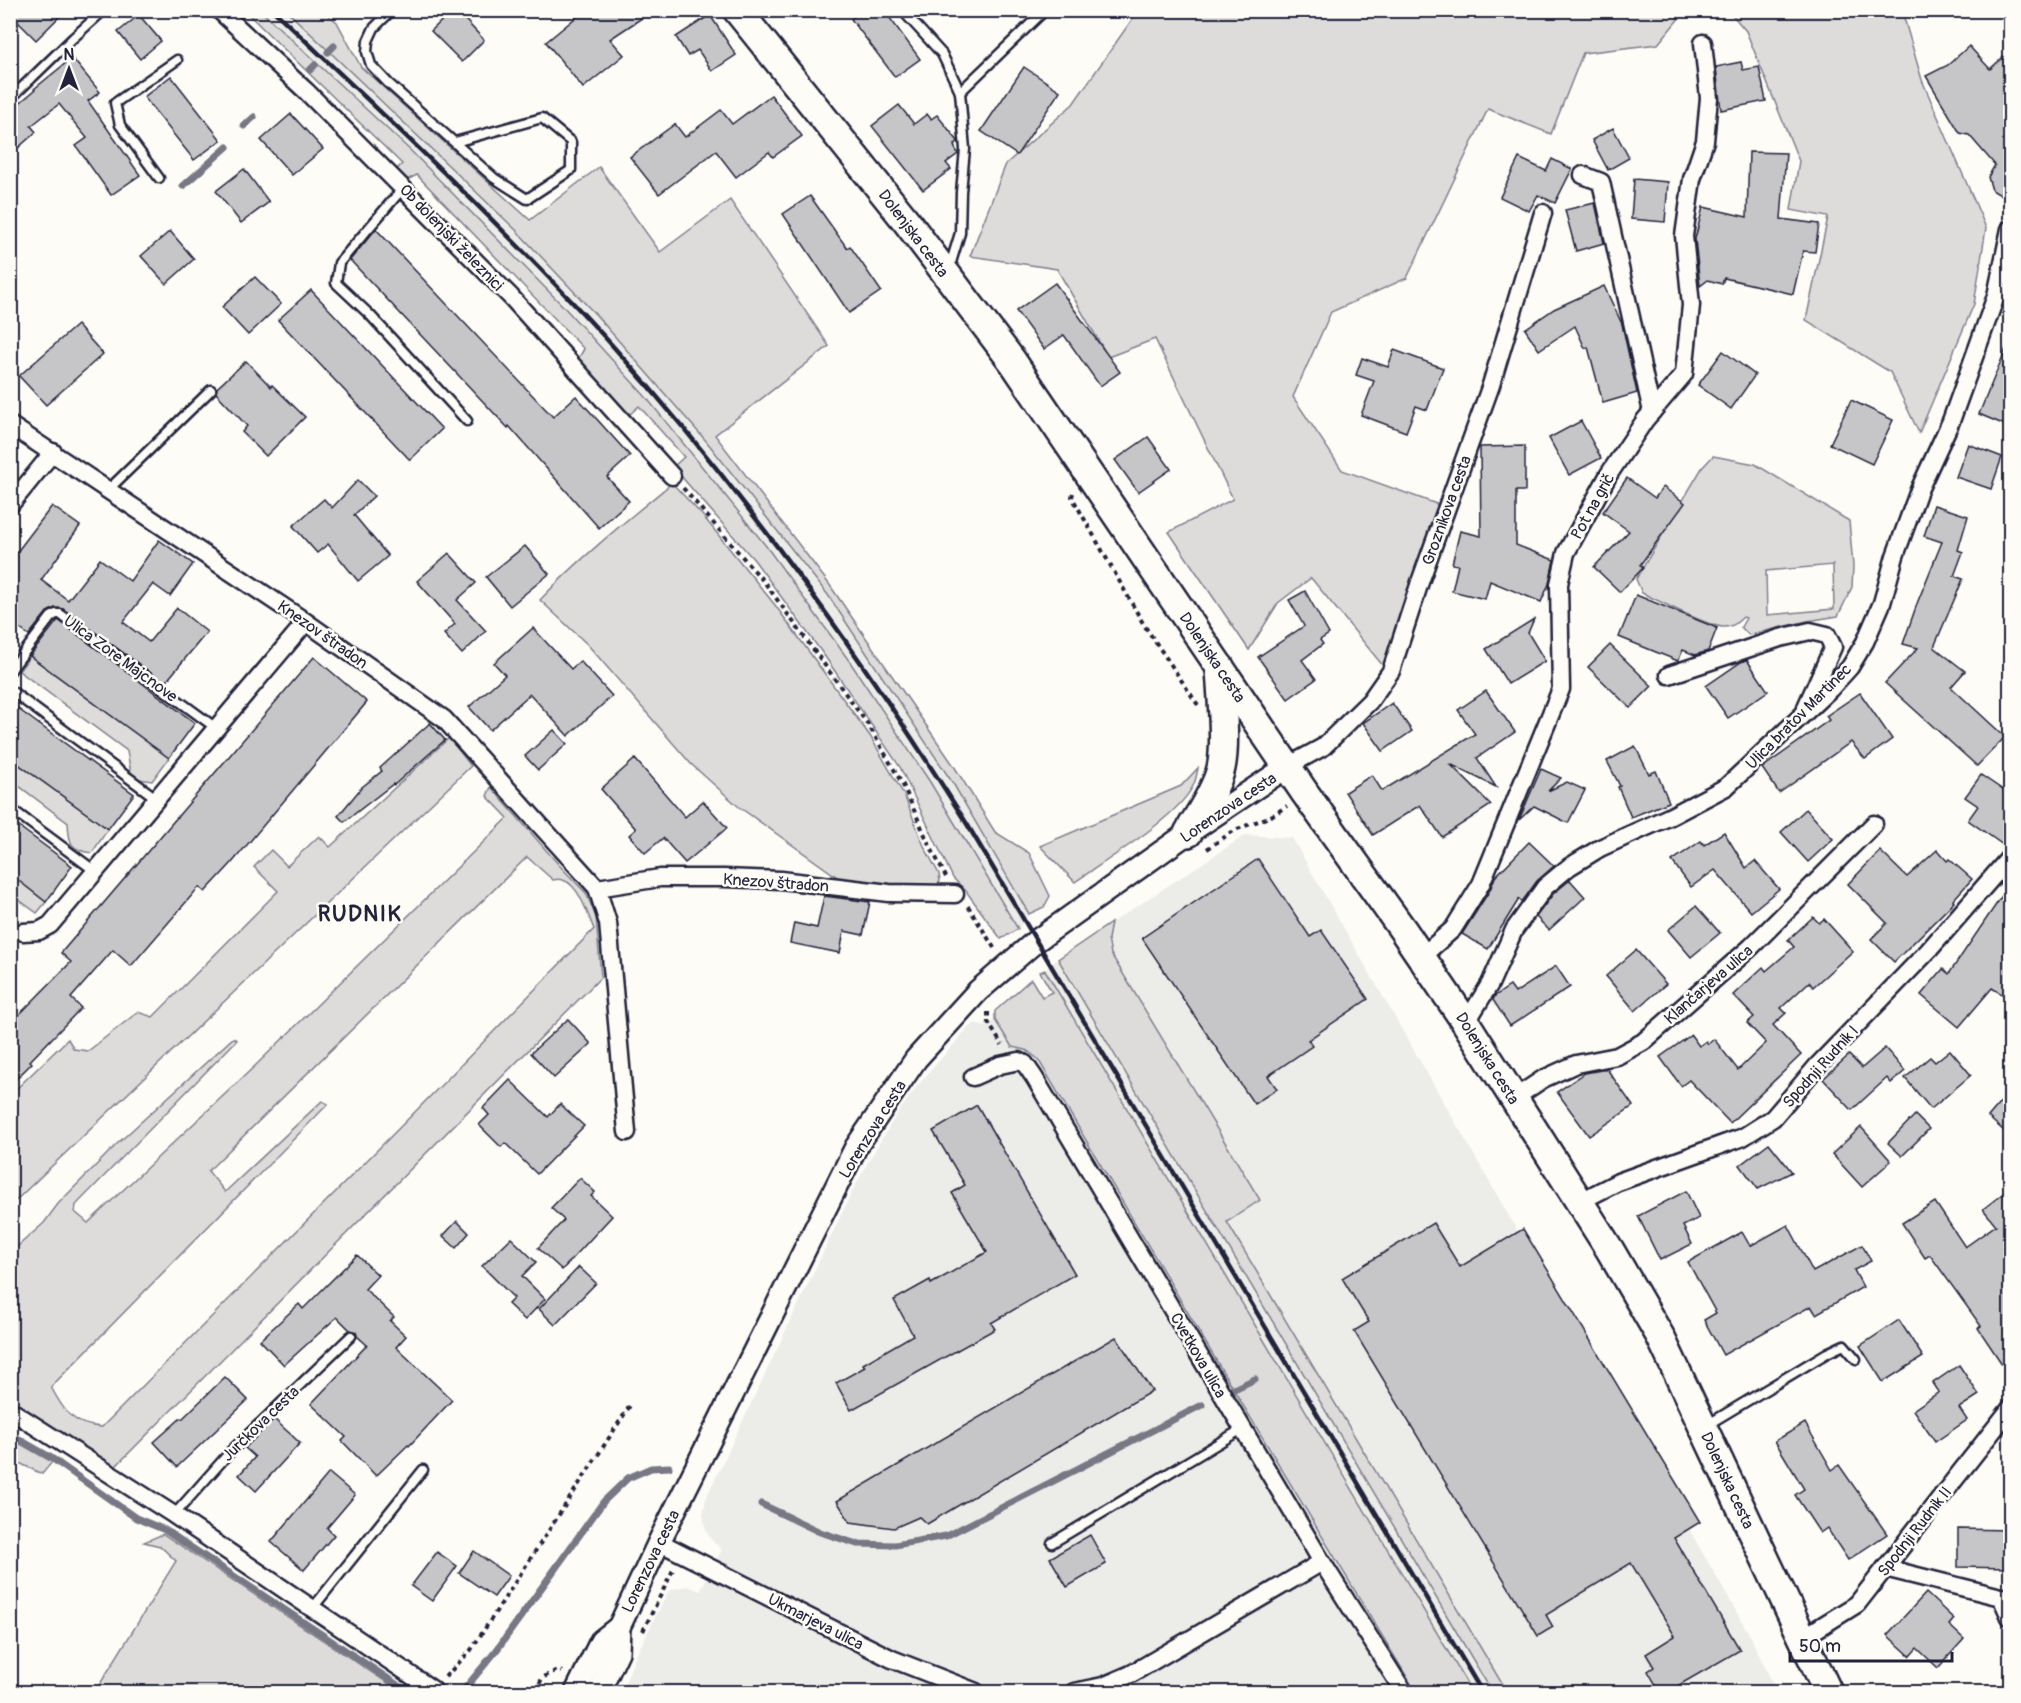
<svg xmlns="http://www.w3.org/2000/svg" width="2021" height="1703" viewBox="0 0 2021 1703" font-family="Pangolin,sans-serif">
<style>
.built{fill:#ecece9}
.green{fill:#dddcdb;stroke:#807f8b;stroke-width:1.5;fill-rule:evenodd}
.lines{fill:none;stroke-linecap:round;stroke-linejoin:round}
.stream{stroke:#787885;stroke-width:7}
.building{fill:#c6c6c8;stroke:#22223b;stroke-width:1.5}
.service-casing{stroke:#22223b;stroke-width:13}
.minor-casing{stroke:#22223b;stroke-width:21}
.tertiary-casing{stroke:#22223b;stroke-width:26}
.primary-casing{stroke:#22223b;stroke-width:32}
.path{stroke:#22223b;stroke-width:4;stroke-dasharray:4.5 4.5;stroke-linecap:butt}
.service{stroke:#fdfcf7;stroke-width:8}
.minor{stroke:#fdfcf7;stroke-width:16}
.tertiary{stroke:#fdfcf7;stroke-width:21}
.primary{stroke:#fdfcf7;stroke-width:27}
.rail{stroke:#22223b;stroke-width:4.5}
.labels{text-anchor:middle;stroke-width:5;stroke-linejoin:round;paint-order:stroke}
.street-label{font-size:16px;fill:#22223b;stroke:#fdfcf7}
.district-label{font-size:22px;font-weight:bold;letter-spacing:1.5px;fill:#22223b;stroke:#fdfcf7}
</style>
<rect width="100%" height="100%" fill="#fdfcf7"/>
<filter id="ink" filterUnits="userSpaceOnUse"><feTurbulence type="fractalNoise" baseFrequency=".0167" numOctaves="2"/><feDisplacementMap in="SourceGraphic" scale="12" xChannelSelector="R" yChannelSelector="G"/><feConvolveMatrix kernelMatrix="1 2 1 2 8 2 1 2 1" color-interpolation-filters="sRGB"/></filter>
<g filter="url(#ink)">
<g class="built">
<polygon points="261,11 287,11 516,230 597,316 707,442 828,595 954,785 1029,914 1018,929 930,782 766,546 645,396 562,305 412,152"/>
<polygon points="1246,835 1292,838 1748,1632 1777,1692 1507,1692 1227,1222 1260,1200 1111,954 1108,939 1111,923"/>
<polygon points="1058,959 1220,1232 1492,1692 1472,1692 1160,1166 1045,970"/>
<polygon points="995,1020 1012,1047 1026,1050 1038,1059 1223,1372 1416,1692 621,1692 636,1656 668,1592 673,1589 688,1586 700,1591 722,1550 710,1538 706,1530 703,1514 706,1498 852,1192 872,1155 897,1114 918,1085 968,1028 976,1023 984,1027"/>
</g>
<g class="green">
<polygon points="245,11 261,11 412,152 562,305 645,396 766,546 850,662 930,782 1018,929 1001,939 966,891 953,878 900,767 826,658 755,561 673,467 684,457 639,406 629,415 578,359 584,349 417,175 407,180 397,169 402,164"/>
<polygon points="287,11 323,11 337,22 361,67 530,220 599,167 660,252 730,200 829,346 715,435 829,584 954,766 995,832 1029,853 1050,896 1044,907 1029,914 954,785 828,595 707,442 597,316 516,230"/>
<polygon points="1138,11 1685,11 1658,44 1583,53 1551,134 1488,109 1407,278 1331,312 1293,397 1342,470 1442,506 1384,667 1311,578 1278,603 1249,650 1169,532 1233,499 1155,339 1108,357 1057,269 970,256 1006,164 1073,104"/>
<polygon points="1729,11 1902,11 1922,80 1986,228 1974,304 1919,433 1890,372 1806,320 1828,217 1791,210 1799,161 1746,31"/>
<path d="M1713,456L1755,464L1849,521L1853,566L1852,587L1838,616L1807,621L1749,635L1741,627L1746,618L1743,617C1737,623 1731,628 1722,627C1702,624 1662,602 1642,593L1636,579L1702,468ZM1833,565L1834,609L1767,615L1766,571Z"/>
<path d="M672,483L703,516L775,605L870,736L904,795L924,846L939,874L940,881L937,886H899L843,881L739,807L691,764L588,645L540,600C581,557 627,520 672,483Z"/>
<polygon points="30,656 169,758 152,781 139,779 131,773 127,751 19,671"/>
<polygon points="449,738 471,766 11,1205 11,1094 68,1039 74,1049 88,1051 138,1012 153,1017 278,891 254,867 271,850 287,866 319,836 330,847"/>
<path d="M10,758L108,829L92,853C70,850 69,844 68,823L11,780Z"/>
<path d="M1198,768C1197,773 1196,780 1193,786C1177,818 1106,860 1075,882L1040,846L1181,786Z"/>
<path d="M491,787L559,865L586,893L596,917L601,977L113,1469L11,1403L10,1253L44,1223L58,1204L118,1143L233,1038L237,1040L76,1205L75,1212L88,1223L256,1065L508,818L487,796ZM527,857L553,880C576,873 587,913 594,929L409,1118L102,1427C73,1426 63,1410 51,1387L328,1104L322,1101L225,1192L208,1171Z"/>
<polygon points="10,874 46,902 37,913 11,894"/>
<polygon points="1111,923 1108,939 1111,954 1260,1200 1227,1222 1507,1692 1492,1692 1058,959"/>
<polygon points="1045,970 1472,1692 1416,1692 1223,1372 1038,1059 1026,1050 1012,1047 995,1020 995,1011 1031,979 1042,997 1052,992 1040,972"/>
<polygon points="10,1438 52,1462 42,1474 11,1459"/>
<polygon points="163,1534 401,1692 95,1692 176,1561 160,1546 144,1542"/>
</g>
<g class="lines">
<g class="stream">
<polyline points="328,52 334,46"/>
<polyline points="310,70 315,65"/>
<polyline points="244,126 254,117"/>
<polyline points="183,186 227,147"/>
<polyline points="1234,1389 1255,1379"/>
<polyline points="10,1434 50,1457 136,1518 165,1530 408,1692"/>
<polyline points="761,1504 820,1532 857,1544 895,1545 946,1536 1202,1405"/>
<polyline points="462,1692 496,1651 604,1501 628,1478 651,1468 669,1467"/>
</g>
</g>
<g class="building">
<polygon points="10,10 66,10 36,40 10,14"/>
<polygon points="453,10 456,10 484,40 462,62 431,31"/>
<polygon points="585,10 654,10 610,39 624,55 583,88 546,42"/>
<polygon points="863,10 884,10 920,59 895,77 851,19"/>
<polygon points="139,15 161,41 140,59 118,32"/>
<polygon points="710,15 736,55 712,71 698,50 688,56 676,37"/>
<polygon points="1969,46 1990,69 2010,51 2010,201 1992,190 1988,177 1995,165 1969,135 1960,133 1926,76 1948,65"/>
<polygon points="72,58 100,92 88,101 140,175 111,195 76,146 87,138 59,104 31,126 36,132 10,155 10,111 35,90 34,89"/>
<polygon points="1741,62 1743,70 1759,67 1766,101 1721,110 1716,67"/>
<polygon points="1024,67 1060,91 1017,155 981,131"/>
<polygon points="171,76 221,140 194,160 144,97"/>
<polygon points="771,95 802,136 773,157 769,152 736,177 716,151 659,194 630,157 675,124 685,137 721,110 732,124"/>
<polygon points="899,105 914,124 927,114 931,119 937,115 958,141 954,146 958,154 946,163 951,169 923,190 872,126"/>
<polygon points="291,114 323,149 292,175 261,140"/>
<polygon points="1613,128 1629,158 1608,170 1592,140"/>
<polygon points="1749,152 1786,153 1781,219 1819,224 1815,252 1803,251 1793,294 1724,278 1722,284 1708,280 1700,286 1695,239 1703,207 1747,217"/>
<polygon points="1519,158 1546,171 1552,159 1572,169 1555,203 1538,195 1529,211 1500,197"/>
<polygon points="244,169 269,202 241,223 216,191"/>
<polygon points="1634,179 1668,182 1665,222 1631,219"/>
<polygon points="810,196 847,248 850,246 881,291 849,313 783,214"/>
<polygon points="1595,203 1604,243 1576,251 1565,210"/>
<polygon points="376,229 553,417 576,396 630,456 607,477 629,501 599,528 509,426 508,428 350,260"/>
<polygon points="170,231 194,259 166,284 141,256"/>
<polygon points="255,277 281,304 248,335 222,307"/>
<polygon points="1055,283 1120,372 1100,386 1064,335 1044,349 1016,311"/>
<polygon points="1604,286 1622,324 1637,393 1603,403 1588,347 1585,348 1575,326 1539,350 1525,329 1554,309"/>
<polygon points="311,290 442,429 410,460 278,320"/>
<polygon points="77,325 103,354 46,405 19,376"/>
<polygon points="2010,339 2010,427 1979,414"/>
<polygon points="1394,350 1443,368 1427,410 1416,406 1406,432 1361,415 1374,381 1356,375 1362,358 1388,367"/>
<polygon points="1723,351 1755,375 1731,409 1698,385"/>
<polygon points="246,361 271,387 272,385 305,417 266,456 242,432 247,426 216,393 217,388"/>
<polygon points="1851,400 1893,420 1872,464 1830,444"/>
<polygon points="1581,421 1601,458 1569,475 1549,438"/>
<polygon points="1148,437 1171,469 1138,492 1115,460"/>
<polygon points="1968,444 2002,457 1991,489 1956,477"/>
<polygon points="1525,446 1525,491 1516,491 1516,545 1554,560 1549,584 1541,602 1490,581 1485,599 1452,591 1458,565 1452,564 1460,531 1481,536 1480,447"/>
<polygon points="1627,478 1655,498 1663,487 1685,503 1640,565 1643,568 1620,592 1594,567 1629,531 1603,512"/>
<polygon points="358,480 374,496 354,515 388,556 358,581 328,544 317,553 293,526 324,499 332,508"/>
<polygon points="1934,505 1968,516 1958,550 1963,552 1954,576 1963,579 1934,647 1965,671 1951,687 2005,737 1977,766 1885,683 1918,648 1903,644 1918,601 1942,542 1924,536"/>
<polygon points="52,506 80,526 41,580 68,600 100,559 130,581 159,540 193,564 170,596 153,584 123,622 149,642 177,608 207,632 165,683 63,609 55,608 47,612 29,635 10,622 10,561"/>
<polygon points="525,546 549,574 510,606 486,577"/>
<polygon points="449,553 476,583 457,600 486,631 462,654 444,634 455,624 417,581"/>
<polygon points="1305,591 1329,634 1320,640 1323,644 1302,660 1316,679 1288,699 1258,657 1304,626 1289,600"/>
<polygon points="1636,595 1717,628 1708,651 1695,655 1683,650 1678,661 1619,637"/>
<polygon points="1534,619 1528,633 1545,661 1508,684 1486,649"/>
<polygon points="58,620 195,723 169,758 30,656"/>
<polygon points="533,628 571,669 580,661 612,696 568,736 530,694 490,730 469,707 505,675 494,663"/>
<polygon points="1610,645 1652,686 1630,708 1588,667"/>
<polygon points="314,657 367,702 231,864 205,892 199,887 131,966 113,950 71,998 81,1008 30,1061 32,1063 10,1085 10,1024 71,962 61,953"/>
<polygon points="1747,660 1768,691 1728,718 1706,686 1741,662"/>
<polygon points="1486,691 1515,732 1477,758 1496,787 1450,764 1491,805 1442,837 1420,805 1373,835 1345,792 1372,775 1382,791 1475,734 1458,710"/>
<polygon points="1860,693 1892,739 1865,759 1851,742 1779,793 1762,768 1829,720 1826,716"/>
<polygon points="10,703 134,794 108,829 10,758"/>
<polygon points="1392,703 1412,731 1383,751 1363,723"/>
<polygon points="430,723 445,740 394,785 393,784 344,822 338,816 362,787 382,771 380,768"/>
<polygon points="554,730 567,744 538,770 525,756"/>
<polygon points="1635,746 1649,774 1656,771 1669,802 1631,817 1618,787 1620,786 1607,761"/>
<polygon points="635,759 685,817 703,801 727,828 685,863 663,838 645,853 629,835 636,829 601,789"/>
<polygon points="1541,769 1561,778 1548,791 1567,782 1585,790 1568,823 1534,806 1519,820"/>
<polygon points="1981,775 2010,795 2010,834 2003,845 1968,820 1978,806 1965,797"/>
<polygon points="1806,809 1833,839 1808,862 1781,832"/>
<polygon points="10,820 72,866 46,902 10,874"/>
<polygon points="1724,832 1746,868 1755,861 1779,889 1751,912 1715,870 1691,887 1672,861 1701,841 1704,845"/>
<polygon points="1529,842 1554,866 1537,881 1522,902 1519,899 1488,949 1462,934 1490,890 1495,877"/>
<polygon points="1937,850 1947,861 1949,859 1972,879 1953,900 1954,902 1894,962 1871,939 1887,923 1848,884 1880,851 1907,877"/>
<polygon points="1258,859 1310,937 1321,930 1368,999 1308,1040 1312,1046 1268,1076 1277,1089 1254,1104 1142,938"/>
<polygon points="1570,880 1585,897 1549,930 1536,917 1553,894"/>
<polygon points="2010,884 2010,999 1992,988 1959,1027 1921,995 1943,969 1949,974"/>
<polygon points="824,896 870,902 863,935 844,931 840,953 790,943 794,923 817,928"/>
<polygon points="1696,906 1720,933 1691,957 1668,930"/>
<polygon points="1813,917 1819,923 1824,919 1853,951 1813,987 1809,982 1781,1008 1786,1013 1773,1025 1801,1055 1730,1123 1689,1080 1681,1086 1660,1057 1691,1035 1699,1046 1706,1041 1708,1044 1714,1039 1738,1070 1766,1043 1747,1023 1754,1017 1733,995 1763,967 1766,971 1794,947 1788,940"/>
<polygon points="1636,950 1666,984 1635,1011 1606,976"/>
<polygon points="1556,966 1570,987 1510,1026 1493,1000 1495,996 1510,986 1515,993"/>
<polygon points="568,1019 591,1044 554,1078 531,1053"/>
<polygon points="1885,1048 1905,1071 1891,1083 1887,1078 1852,1110 1823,1079 1849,1055 1862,1068"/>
<polygon points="1950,1050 1971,1075 1931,1109 1905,1078 1930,1057 1935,1062"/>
<polygon points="1607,1069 1633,1106 1589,1136 1557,1092 1585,1073"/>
<polygon points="510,1080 548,1117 560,1104 584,1126 537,1174 505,1143 501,1147 479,1125 489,1115 483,1108"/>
<polygon points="2010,1091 2010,1136 1988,1117"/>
<polygon points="977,1105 1075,1274 991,1323 995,1329 851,1410 836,1383 865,1367 863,1364 913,1335 894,1300 930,1280 931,1284 987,1252 952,1193 965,1185 933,1131"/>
<polygon points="1915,1115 1929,1129 1902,1156 1888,1143"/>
<polygon points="1861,1127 1891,1161 1862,1187 1832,1154"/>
<polygon points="1769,1143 1792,1172 1758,1189 1740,1165"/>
<polygon points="580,1178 595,1192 591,1196 612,1216 562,1270 538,1248 564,1220 551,1208"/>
<polygon points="2010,1188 2010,1376 1978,1328 1981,1326 1930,1255 1925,1258 1902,1223 1935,1202 1965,1247 1996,1225 1983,1209"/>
<polygon points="1686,1191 1699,1218 1683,1226 1692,1244 1660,1260 1638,1216"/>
<polygon points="457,1221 469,1233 456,1248 443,1236"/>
<polygon points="1433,1223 1460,1267 1523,1229 1700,1522 1674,1538 1740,1650 1667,1692 1660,1692 1648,1671 1654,1667 1646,1654 1675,1636 1631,1563 1546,1615 1553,1627 1538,1636 1354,1331 1369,1322 1342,1278"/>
<polygon points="1788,1225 1813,1272 1862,1245 1871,1261 1854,1270 1863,1287 1816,1314 1811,1306 1723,1355 1704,1320 1716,1313 1688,1262 1742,1232 1750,1246"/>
<polygon points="511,1238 536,1262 522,1276 545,1299 525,1320 508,1304 514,1298 482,1266"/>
<polygon points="357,1255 378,1275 365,1289 394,1317 390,1321 406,1336 396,1347 452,1400 409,1446 408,1445 376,1476 342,1441 346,1437 311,1404 367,1345 357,1336 356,1332 350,1330 337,1317 284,1365 260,1340 299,1304 303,1309"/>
<polygon points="579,1267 596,1283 555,1325 539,1309"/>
<polygon points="1899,1320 1923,1357 1883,1382 1860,1346"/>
<polygon points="1116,1337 1152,1391 927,1524 919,1517 894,1528 850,1522 837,1501"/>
<polygon points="1959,1365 1979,1395 1959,1408 1967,1420 1935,1442 1913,1410 1939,1392 1933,1383"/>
<polygon points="225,1377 248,1400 177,1467 154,1442 181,1418 182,1419"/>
<polygon points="274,1419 300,1443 256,1491 239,1475 255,1457 245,1448"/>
<polygon points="1805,1423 1832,1470 1839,1465 1887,1534 1848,1560 1827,1528 1820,1533 1795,1495 1804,1489 1775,1441"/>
<polygon points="329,1473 355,1495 327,1528 334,1535 304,1570 271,1542"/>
<polygon points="1958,1529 2010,1530 2010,1568 1958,1567"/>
<polygon points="1090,1535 1106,1564 1067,1587 1050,1558"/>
<polygon points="474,1551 509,1576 494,1597 459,1573"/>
<polygon points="437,1552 457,1566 432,1601 411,1586"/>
<polygon points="1926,1593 1954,1619 1949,1625 1964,1639 1938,1668 1917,1648 1910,1656 1887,1635"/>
</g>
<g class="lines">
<defs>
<g id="service">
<polyline points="392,10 374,28 368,41 367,52 371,65 388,83 494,178 527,199 571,170 571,142 542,118 455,142"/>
<polyline points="902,10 942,54 960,92 965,149 961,192 960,233 949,269"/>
<polyline points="960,92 1045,10"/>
<polyline points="10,99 73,38 104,10"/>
<polyline points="159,178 120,125 115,103 177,60"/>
<polyline points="403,188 339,263 336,283 370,315 467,421"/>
<polyline points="109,489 211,390"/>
<polyline points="10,671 51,617 56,614 60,614 216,728"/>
<polyline points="10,690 156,798"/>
<polyline points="10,808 95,871"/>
<polyline points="10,925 23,932"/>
<polyline points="1707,1425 1827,1353 1844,1345 1856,1359"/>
<polyline points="174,1515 231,1451 351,1336"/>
<polyline points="1052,1543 1242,1429"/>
<polyline points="312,1609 423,1470"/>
</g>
<g id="minor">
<polyline points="219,10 306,91 511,297 672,476"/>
<polyline points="1583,175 1601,182 1652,412"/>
<polyline points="10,425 306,622 444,719 597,888 660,878 724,878 781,880 889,893 955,894"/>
<polyline points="10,505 53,452"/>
<polyline points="1669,675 1780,638 1810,631 1827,635 1833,647 1806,707"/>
<polyline points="1288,766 1323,747 1370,701 1391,671 1420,582 1491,385 1543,213"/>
<polyline points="597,888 608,923 627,1132"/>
<polyline points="23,932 39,931 50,925 306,622"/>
<polyline points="1421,957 1453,929 1481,884 1561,689 1559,584 1566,553 1609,474 1645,420 1684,374 1691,305 1684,236 1692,179 1705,141 1709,98 1703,43"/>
<polyline points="1466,1023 1490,984 1514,930 1545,887 1569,867 1600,848 1671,816 1726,787 1830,689 1850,667 1865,642 1882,603 1895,556 1919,490 1951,421 1996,296 2010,229"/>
<polyline points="973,1077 1000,1065 1019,1061 1025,1064 1034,1077 1322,1562 1404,1692"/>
<polyline points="1513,1099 1543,1079 1576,1064 1617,1056 1643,1042 1751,947 1874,824"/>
<polyline points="1579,1202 1618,1182 1743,1137 1773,1118 1818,1065 1929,950 2010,857"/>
<polyline points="10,1410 174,1515 433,1690"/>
<polyline points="659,1542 892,1659 976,1692"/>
<polyline points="1885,1568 2001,1597 2010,1598"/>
<polyline points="2001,1597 2010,1617"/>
<polyline points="1804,1637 1857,1604 2010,1409"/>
<polyline points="1074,1692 1103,1686 1131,1674 1322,1562"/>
</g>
<g id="tertiary">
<polyline points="576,1692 601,1641 619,1627"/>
<polyline points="599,1692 618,1652 619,1627 659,1542 856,1147 916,1059 978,991 1036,941 1188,833 1288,766"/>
</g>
<g id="primary">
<polyline points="737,10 907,222 1013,362 1305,793 1403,930 1466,1023 1610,1250 1660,1336 1828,1692"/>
<path d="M1188,833C1199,814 1212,796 1219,775C1228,752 1221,694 1220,667"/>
</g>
</defs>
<use href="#service" class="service-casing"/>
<use href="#minor" class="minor-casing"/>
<use href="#tertiary" class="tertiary-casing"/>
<use href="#primary" class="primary-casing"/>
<g class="path">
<polyline points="683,488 765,583 869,726 903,785 928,842 946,877"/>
<polyline points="1073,493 1072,497 1144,625 1198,705"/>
<polyline points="1207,849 1235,830 1271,816 1287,806"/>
<polyline points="968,906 996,951"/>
<polyline points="988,1012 988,1022 1002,1045"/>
<polyline points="643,1631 674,1568"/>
<polyline points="445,1677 471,1650 631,1404"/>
<polyline points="536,1692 542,1678 557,1670 562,1672"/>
</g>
<use href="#service" class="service"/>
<use href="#minor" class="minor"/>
<use href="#tertiary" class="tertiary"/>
<use href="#primary" class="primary"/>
<path class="rail" d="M273,10C388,119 504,226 611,344C745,493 861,655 967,824L1482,1692"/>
</g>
</g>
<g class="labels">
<g class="street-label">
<text transform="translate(914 233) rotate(53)" y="6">Dolenjska cesta</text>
<text transform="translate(452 237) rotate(46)" y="6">Ob dolenjski železnici</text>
<text transform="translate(1592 506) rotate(-61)" y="6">Pot na grič</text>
<text transform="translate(1446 510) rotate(-70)" y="6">Groznikova cesta</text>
<text transform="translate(323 634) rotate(35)" y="6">Knezov štradon</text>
<text transform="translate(1213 657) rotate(56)" y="6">Dolenjska cesta</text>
<text transform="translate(121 658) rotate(36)" y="6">Ulica Zore Majcnove</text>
<text transform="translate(1798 716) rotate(-45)" y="6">Ulica bratov Martinec</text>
<text transform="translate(1228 807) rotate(-34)" y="6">Lorenzova cesta</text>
<text transform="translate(776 882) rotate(4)" y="6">Knezov štradon</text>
<text transform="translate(1708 984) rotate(-41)" y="6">Klančarjeva ulica</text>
<text transform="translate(1488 1058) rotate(58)" y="6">Dolenjska cesta</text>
<text transform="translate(1820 1066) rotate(-48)" y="6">Spodnji Rudnik I</text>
<text transform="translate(872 1129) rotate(-58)" y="6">Lorenzova cesta</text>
<text transform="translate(1199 1355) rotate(60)" y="6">Cvetkova ulica</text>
<text transform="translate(260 1423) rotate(-44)" y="6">Jurčkova cesta</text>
<text transform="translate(1728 1480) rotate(65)" y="6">Dolenjska cesta</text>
<text transform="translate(1914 1531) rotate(-52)" y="6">Spodnji Rudnik II</text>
<text transform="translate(650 1561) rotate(-64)" y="6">Lorenzova cesta</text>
<text transform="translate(816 1621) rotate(27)" y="6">Ukmarjeva ulica</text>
</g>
<g class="district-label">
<text x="360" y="921">RUDNIK</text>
</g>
</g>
<rect width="2021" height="1703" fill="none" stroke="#fdfcf7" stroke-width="36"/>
<rect x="18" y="18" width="1985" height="1667" fill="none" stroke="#22223b" stroke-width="2" filter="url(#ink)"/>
<g transform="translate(69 69)" stroke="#fdfcf7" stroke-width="4.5" paint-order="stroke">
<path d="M0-4.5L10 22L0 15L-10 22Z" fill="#22223b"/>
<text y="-9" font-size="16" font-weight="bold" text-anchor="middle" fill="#22223b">N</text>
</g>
<path d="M1790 1652v9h162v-9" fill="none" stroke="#22223b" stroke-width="3"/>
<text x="1799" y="1652" font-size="18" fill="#22223b" stroke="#fdfcf7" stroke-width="4.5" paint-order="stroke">50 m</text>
</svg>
